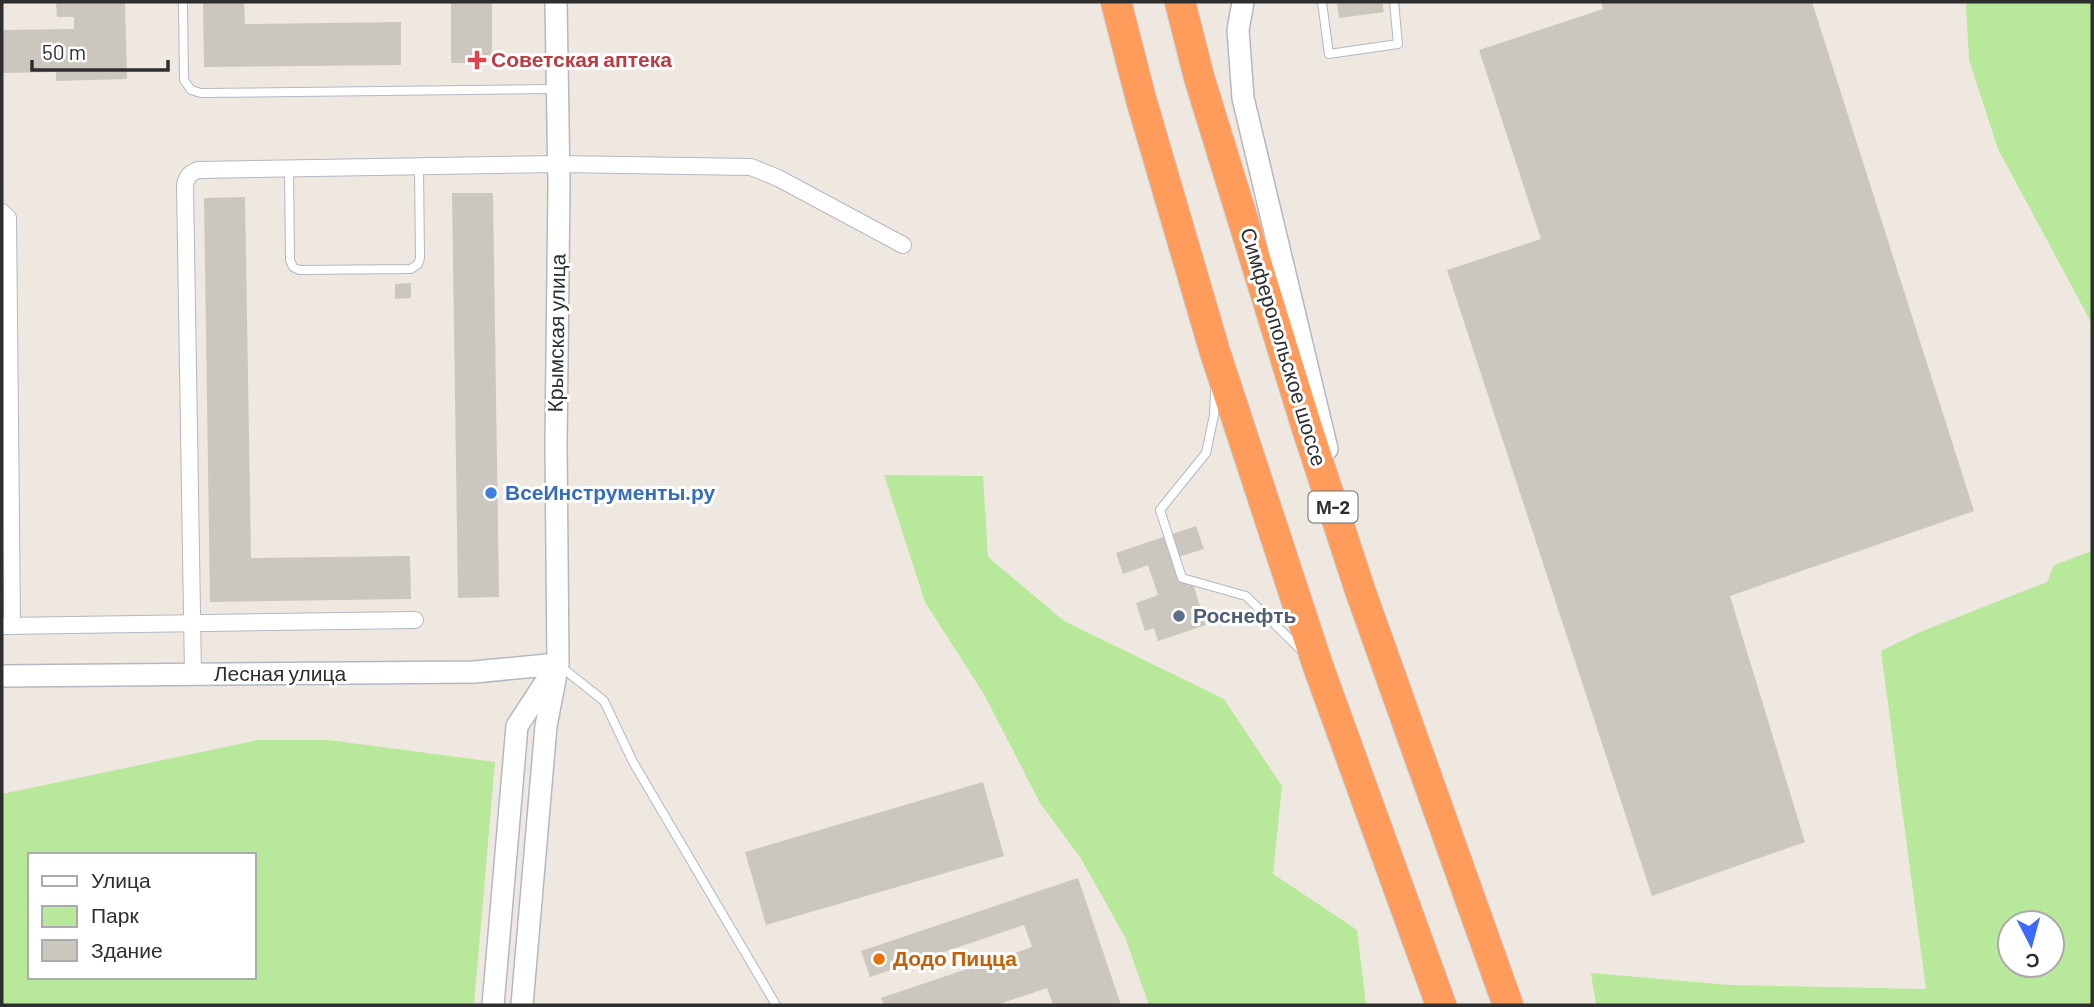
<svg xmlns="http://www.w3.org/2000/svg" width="2094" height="1007" viewBox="0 0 2094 1007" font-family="Barlow,sans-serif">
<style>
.green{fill:#b8e89a;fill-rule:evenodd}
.building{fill:#cbc6be}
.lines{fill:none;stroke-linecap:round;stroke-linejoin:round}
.service-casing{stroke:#b4b7c2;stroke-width:10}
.minor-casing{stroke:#b4b7c2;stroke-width:18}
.tertiary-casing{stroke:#b4b7c2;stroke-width:24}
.motorway-casing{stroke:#c9c9c9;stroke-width:32}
.service{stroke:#fff;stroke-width:8}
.minor{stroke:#fff;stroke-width:16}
.tertiary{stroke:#fff;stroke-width:21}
.motorway{stroke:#ff9c5b;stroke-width:30}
.health-dot{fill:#e0444e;stroke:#fff;stroke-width:2.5}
.shop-dot{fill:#3f7fe0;stroke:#fff;stroke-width:2.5}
.service-dot{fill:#5c6f8a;stroke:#fff;stroke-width:2.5}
.food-dot{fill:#e8710a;stroke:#fff;stroke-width:2.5}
.labels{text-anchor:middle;stroke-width:6;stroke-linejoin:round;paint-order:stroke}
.shield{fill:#fff;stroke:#6d6d6d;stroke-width:2}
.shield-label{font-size:19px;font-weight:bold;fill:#2e2e2e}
.health-label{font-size:21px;font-weight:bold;fill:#be3a42;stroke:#fff;text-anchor:start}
.street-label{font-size:21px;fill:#2e2e2e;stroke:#fff}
.shop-label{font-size:21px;font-weight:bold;fill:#366cbe;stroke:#fff;text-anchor:start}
.service-label{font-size:21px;font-weight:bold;fill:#4e5e75;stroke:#fff;text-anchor:start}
.food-label{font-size:21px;font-weight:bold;fill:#c56008;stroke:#fff;text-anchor:start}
</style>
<rect width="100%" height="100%" fill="#efe8e0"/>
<g class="green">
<polygon points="1966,2 2092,2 2092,324 1998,149 1969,60"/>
<polygon points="884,475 983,476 988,557 1064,621 1224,699 1282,786 1273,874 1357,930 1366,1005 1149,1005 1125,937 1080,857 1040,803 985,696 925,602"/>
<path d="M2092,551V1005H1596L1591,973L1730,985L1926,989L1881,651L1920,632L2047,582L2054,565ZM2010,923H2052V965H2010Z"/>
<path d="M258,740H329L495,762L474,1005H2V794ZM30,855H254V977H30Z"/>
</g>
<g class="building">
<polygon points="56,2 125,2 127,79 56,81 56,72 2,73 2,30 74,29 74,17 57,17"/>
<polygon points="203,2 244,2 245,24 401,22 401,65 204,67"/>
<rect x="451" y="2" width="41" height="61"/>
<polygon points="1337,2 1382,2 1384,12 1339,18"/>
<polygon points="1601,2 1812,2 1974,511 1730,596 1805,842 1652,896 1447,270 1541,239 1479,50 1603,9"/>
<polygon points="452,193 493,193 499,597 458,598"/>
<polygon points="245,197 251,558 410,556 411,599 210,602 204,198"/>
<polygon points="411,283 411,298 395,299 395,284"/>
<polygon points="1196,526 1204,549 1178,557 1188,586 1193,584 1206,625 1158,641 1154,628 1145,631 1136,603 1158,595 1148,565 1123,574 1116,553"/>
<polygon points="983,782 1004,856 766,925 745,852"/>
<polygon points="1078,878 1121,1005 1053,1005 1047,988 997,1005 884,1005 881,998 1032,947 1024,925 870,977 861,951"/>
</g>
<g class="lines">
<defs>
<g id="service">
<polyline points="183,2 184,80 191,90 201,93 555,89"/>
<polyline points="1322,2 1329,54 1398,44 1394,2"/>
<polyline points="289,168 290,260 293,267 299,270 411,269 418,264 420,258 419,166"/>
<polyline points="1215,390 1214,415 1206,453 1160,510 1182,578 1246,596 1303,652"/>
<polyline points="560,666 604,701 633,762 776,1005"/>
</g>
<g id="minor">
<polyline points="2,212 8,218 12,625"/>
<polyline points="4,626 415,620"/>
<path d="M193,675L185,185C187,176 190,173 198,170L559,164L751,167L778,178L903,245"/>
</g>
<g id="tertiary">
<polyline points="1243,2 1238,30 1243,98 1327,449"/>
<polyline points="2,676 474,672 558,664"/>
<polyline points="493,1005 517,726 553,671"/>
<polyline points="522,1005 546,726 558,664 556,445 559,184 556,2"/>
</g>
<g id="motorway">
<polyline points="1116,2 1141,99 1215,352 1318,666 1441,1005"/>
<polyline points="1180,2 1199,77 1307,428 1360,590 1508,1005"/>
</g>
</defs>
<use href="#service" class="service-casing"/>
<use href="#minor" class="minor-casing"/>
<use href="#tertiary" class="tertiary-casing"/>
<use href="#motorway" class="motorway-casing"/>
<use href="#service" class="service"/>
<use href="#minor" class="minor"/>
<use href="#tertiary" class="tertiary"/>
<use href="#motorway" class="motorway"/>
</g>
<path class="health-dot" d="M473.5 49.5h7v7h7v7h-7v7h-7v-7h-7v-7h7z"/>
<circle class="shop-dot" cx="491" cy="493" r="7"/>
<circle class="service-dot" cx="1179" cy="616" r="7"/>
<circle class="food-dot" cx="879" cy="959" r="7"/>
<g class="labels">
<rect class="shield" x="1308.5" y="491.5" width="49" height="31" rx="5"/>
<g class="shield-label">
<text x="1333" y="514">М-2</text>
</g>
<g class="health-label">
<text x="491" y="67">Советская аптека</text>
</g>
<g class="street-label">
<text transform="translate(557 333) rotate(-89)" y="7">Крымская улица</text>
<text transform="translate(1283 347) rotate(73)" y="7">Симферопольское шоссе</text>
<text x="280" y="681">Лесная улица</text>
</g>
<g class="shop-label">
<text x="505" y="500">ВсеИнструменты.ру</text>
</g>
<g class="service-label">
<text x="1193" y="623">Роснефть</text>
</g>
<g class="food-label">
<text x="893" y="966">Додо Пицца</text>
</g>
</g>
<rect width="2094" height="1007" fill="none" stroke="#2e2e2e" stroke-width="7"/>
<rect x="28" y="853" width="228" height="126" fill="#ffffff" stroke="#ababab" stroke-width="2"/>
<rect x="42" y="876" width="35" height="10" fill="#ffffff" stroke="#ababab" stroke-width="2"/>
<text x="91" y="888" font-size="21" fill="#2e2e2e">Улица</text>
<rect x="42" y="906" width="35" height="21" fill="#b8e89a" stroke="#ababab" stroke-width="2"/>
<text x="91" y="923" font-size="21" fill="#2e2e2e">Парк</text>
<rect x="42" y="940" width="35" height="21" fill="#cbc6be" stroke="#ababab" stroke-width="2"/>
<text x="91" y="958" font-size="21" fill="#2e2e2e">Здание</text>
<g transform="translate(2031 944) rotate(174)"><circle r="33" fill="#ffffff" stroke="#ababab" stroke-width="2"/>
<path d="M0-5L12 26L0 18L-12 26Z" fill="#3d69ff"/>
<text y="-10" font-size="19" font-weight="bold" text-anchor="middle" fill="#2e2e2e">С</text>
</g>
<path d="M32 60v10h136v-10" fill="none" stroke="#2e2e2e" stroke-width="3.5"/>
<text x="42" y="60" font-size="21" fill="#2e2e2e" stroke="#ffffff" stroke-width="5" paint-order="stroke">50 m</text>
</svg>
